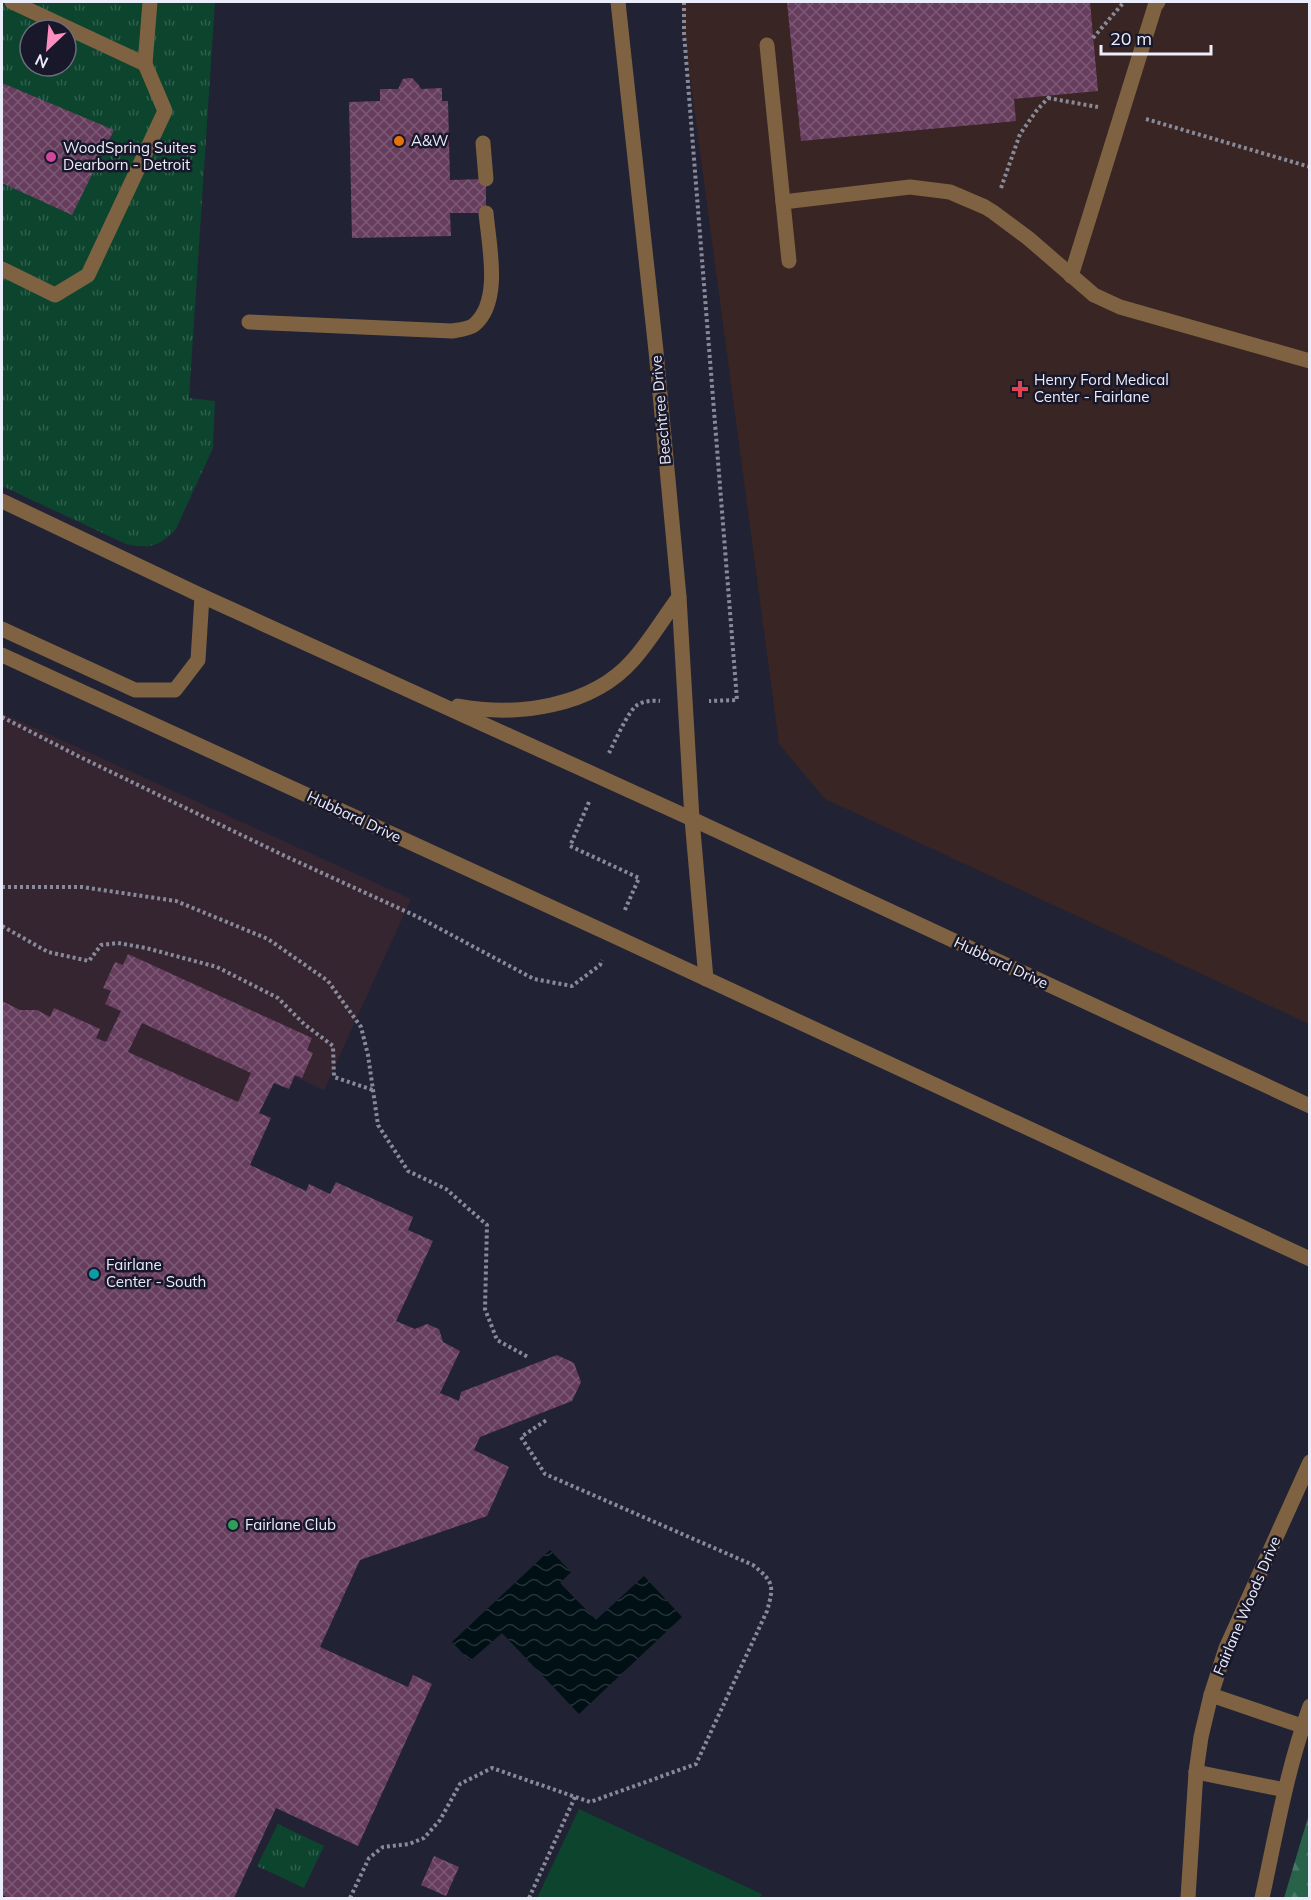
<svg xmlns="http://www.w3.org/2000/svg" width="1311" height="1900" viewBox="0 0 1311 1900" font-family="Mulish,sans-serif">
<style>
.education{fill:#352530}
.medical{fill:#392523}
.grass{fill:url(#grass-tufts);fill-rule:evenodd}
.forest{fill:url(#forest-firs)}
.pitch{fill:#0c442e}
.water{fill:url(#water-waves)}
.building{fill:url(#building-cross-hatch);fill-rule:evenodd}
.lines{fill:none;stroke-linecap:round;stroke-linejoin:round}
.path{stroke:#898a99;stroke-width:4;stroke-dasharray:3 3;stroke-linecap:butt}
.service{stroke:#7e6241;stroke-width:15}
.minor{stroke:#7e6241;stroke-width:15}
.tertiary{stroke:#7e6241;stroke-width:15}
.food-dot{fill:#e8710a;stroke:#18182a;stroke-width:2}
.hotel-dot{fill:#d1479c;stroke:#18182a;stroke-width:2}
.health-dot{fill:#e0444e;stroke:#18182a;stroke-width:2}
.culture-dot{fill:#0f9aa8;stroke:#18182a;stroke-width:2}
.leisure-dot{fill:#2e9e5b;stroke:#18182a;stroke-width:2}
.labels{text-anchor:middle;stroke-width:5;stroke-linejoin:round;paint-order:stroke}
.poi-label{font-size:15px;fill:#ecedfa;stroke:#18182a;text-anchor:start}
.street-label{font-size:15px;fill:#ecedfa;stroke:#18182a}
</style>
<defs>
<pattern id="grass-tufts" width="24" height="20" patternUnits="userSpaceOnUse" patternTransform="scale(1.5)"><rect width="24" height="20" fill="#0c442e"/><path d="M3 7l-1-3M5 7V3M7 7l1-3M15 17l-1-3M17 17v-4M19 17l1-3" fill="none" stroke="#305f4d"/></pattern>
<pattern id="forest-firs" width="22" height="20" patternUnits="userSpaceOnUse" patternTransform="scale(1.5)"><rect width="22" height="20" fill="#286249"/><path d="M5 1l3.5 6h-7zM16 11l3.5 6h-7z" fill="#477964"/></pattern>
<pattern id="water-waves" width="16" height="10" patternUnits="userSpaceOnUse" patternTransform="scale(1.5)"><rect width="16" height="10" fill="#001015"/><path d="M0 5q4-4 8 0t8 0" fill="none" stroke="#253338"/></pattern>
<pattern id="building-cross-hatch" width="8" height="8" patternUnits="userSpaceOnUse" patternTransform="scale(1.5)"><rect width="8" height="8" fill="#663d5d"/><path d="M0 0l8 8M0 8l8-8" fill="none" stroke="#7c5975"/></pattern>
</defs>
<rect width="100%" height="100%" fill="#212234"/>
<polygon class="education" points="2,713 411,899 324,1090 279,1070 9,1384 2,1400"/>
<polygon class="medical" points="680,2 1309,2 1309,1024 825,799 779,744"/>
<g class="grass">
<path d="M2,2H215L189,398L215,401L213,448L176,529C159,547 149,549 126,544L2,486ZM30,30H66V66H30Z"/>
<polygon points="278,1824 324,1846 304,1888 257,1866"/>
</g>
<polygon class="forest" points="1309,1814 1309,1898 1284,1898"/>
<polygon class="pitch" points="579,1809 762,1894 760,1898 537,1898"/>
<polygon class="water" points="550,1550 571,1572 560,1583 596,1620 644,1576 682,1617 579,1714 502,1633 470,1661 452,1642"/>
<g class="building">
<polygon points="787,2 1090,2 1098,91 1014,99 1016,121 801,141"/>
<polygon points="408,78 412,78 418,84 421,89 442,88 442,101 448,101 450,180 486,179 486,213 450,213 451,236 352,238 349,102 380,101 380,89 398,89 403,79"/>
<polygon points="2,83 114,130 72,215 2,183"/>
<path d="M128,954L312,1038L307,1050L313,1053L302,1078L295,1075L289,1089L274,1083L259,1113L271,1118L250,1165L306,1191L309,1184L330,1194L336,1182L413,1217L408,1230L433,1241L396,1321L415,1329L427,1324L439,1329L443,1342L460,1351L440,1393L459,1401L461,1392L557,1355L574,1363L581,1382L572,1401L480,1437L474,1450L509,1467L487,1516L360,1560L320,1647L408,1687L413,1675L432,1684L358,1846L276,1808L234,1898H9L2,1895V1001L20,1010H37L50,1017L54,1008L100,1029L96,1038L106,1042L121,1011L105,1004L111,991L103,988L115,962L123,965ZM142,1023L251,1073L238,1102L128,1052Z"/>
<polygon points="434,1856 459,1867 446,1896 421,1885"/>
</g>
<g class="lines">
<g class="path">
<polyline points="684,2 684,33 737,700 709,701"/>
<polyline points="1093,38 1124,2"/>
<polyline points="1048,98 1098,107"/>
<polyline points="1146,119 1310,167"/>
<polyline points="1001,188 1020,134 1037,110 1051,95"/>
<polyline points="2,717 78,756 287,857 416,916 534,979 572,986 600,965 602,960"/>
<path d="M609,753C614,743 628,712 636,706C642,701 653,700 660,701"/>
<polyline points="589,802 570,846 639,878 624,912"/>
<polyline points="2,887 82,887 176,901 268,939 328,981 361,1027 368,1055 378,1125 408,1171 446,1189 487,1225 485,1309 497,1340 528,1357"/>
<polyline points="2,926 48,952 89,961 101,945 118,943 146,948 217,967 278,998 304,1024 333,1046 334,1077 373,1090"/>
<path d="M350,1898L369,1858L383,1847L409,1844L424,1838L440,1820L460,1784L492,1768L590,1802L696,1764L767,1611C774,1586 774,1582 753,1565L545,1474L521,1437L548,1419"/>
<polyline points="529,1898 575,1797"/>
</g>
<g class="service">
<polyline points="12,2 145,64"/>
<polyline points="767,45 789,261"/>
<polyline points="483,143 486,179"/>
<polyline points="783,202 910,187 950,192 985,207 993,212 1028,238 1094,295 1120,307 1310,361"/>
<polyline points="2,269 55,295 88,275 165,111 145,64 150,2"/>
<polyline points="1071,276 1155,6 1158,2"/>
<path d="M249,322L452,331C458,330 469,329 474,325C502,302 489,246 486,213"/>
</g>
<g class="minor">
<polyline points="618,2 656,351 679,597 692,819 706,979"/>
<polyline points="1211,1695 1302,1726"/>
<polyline points="1196,1772 1285,1790"/>
<polyline points="1188,1898 1196,1772 1201,1737 1211,1695 1226,1648 1310,1462"/>
<path d="M1262,1898C1276,1834 1287,1768 1310,1706"/>
</g>
<g class="tertiary">
<polyline points="2,501 202,596 692,819 1310,1106"/>
<polyline points="2,629 135,690 175,690 198,660 202,596"/>
<polyline points="2,655 614,936 1310,1259"/>
<path d="M458,706C517,717 592,707 633,660C650,641 664,617 679,597"/>
</g>
</g>
<circle class="food-dot" cx="399" cy="141" r="6"/>
<circle class="hotel-dot" cx="51" cy="157" r="6"/>
<path class="health-dot" d="M1017 380h6v6h6v6h-6v6h-6v-6h-6v-6h6z"/>
<circle class="culture-dot" cx="94" cy="1274" r="6"/>
<circle class="leisure-dot" cx="233" cy="1525" r="6"/>
<g class="labels">
<g class="poi-label">
<text x="411" y="146">A&amp;W</text>
<text x="63" y="153">WoodSpring Suites<tspan x="63" dy="17">Dearborn - Detroit</tspan></text>
<text x="1034" y="385">Henry Ford Medical<tspan x="1034" dy="17">Center - Fairlane</tspan></text>
<text x="106" y="1270">Fairlane<tspan x="106" dy="17">Center - South</tspan></text>
<text x="245" y="1530">Fairlane Club</text>
</g>
<g class="street-label">
<text transform="translate(661 410) rotate(-95)" y="5">Beechtree Drive</text>
<text transform="translate(354 817) rotate(25)" y="5">Hubbard Drive</text>
<text transform="translate(1001 963) rotate(25)" y="5">Hubbard Drive</text>
<text transform="translate(1247 1606) rotate(-67)" y="5">Fairlane Woods Drive</text>
</g>
</g>
<rect width="1311" height="1900" fill="none" stroke="#ecedfa" stroke-width="6"/>
<g transform="translate(48 48) rotate(206)"><circle r="28" fill="#18182a" stroke="#6d6d7d" stroke-width="1.5"/>
<path d="M0-4.5L10 22L0 15L-10 22Z" fill="#fd8ebf"/>
<text y="-9" font-size="16" font-weight="bold" text-anchor="middle" fill="#ecedfa">N</text>
</g>
<path d="M1101 45v9h110v-9" fill="none" stroke="#ecedfa" stroke-width="3"/>
<text x="1110" y="45" font-size="18" fill="#ecedfa" stroke="#18182a" stroke-width="4.5" paint-order="stroke">20 m</text>
</svg>
